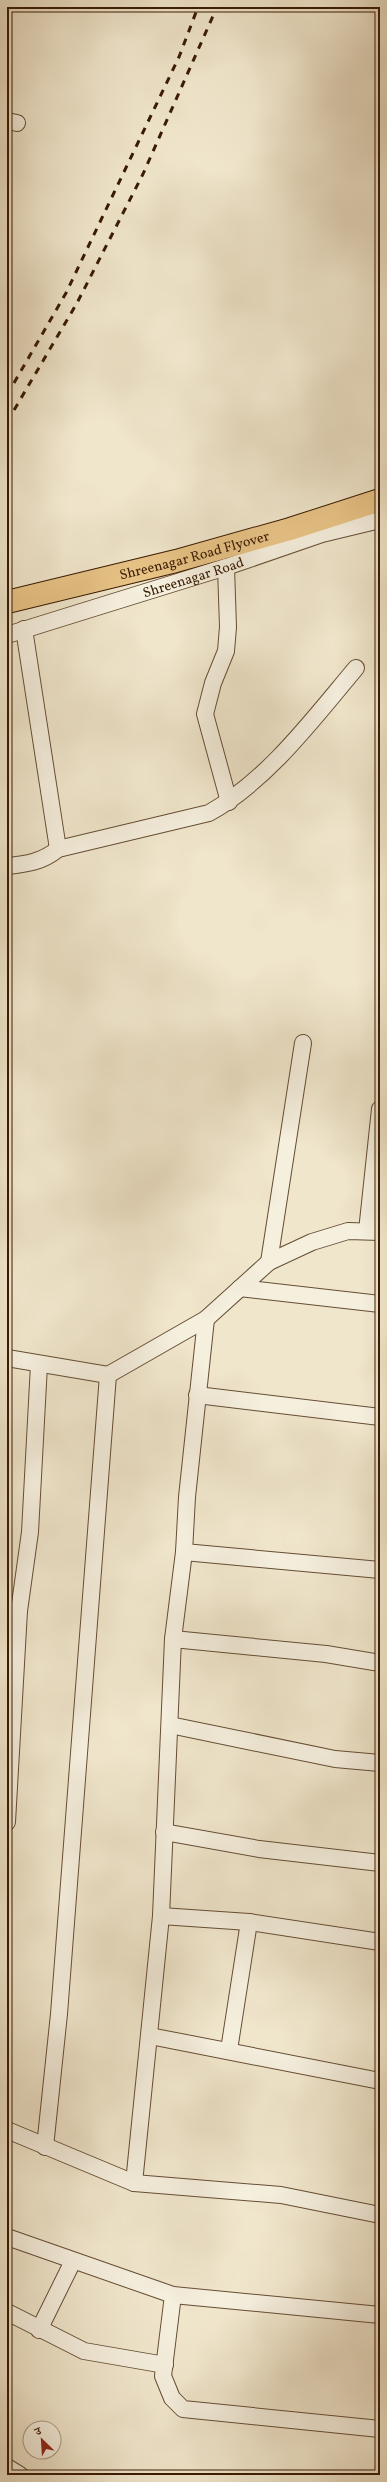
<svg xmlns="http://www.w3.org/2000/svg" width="387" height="2482" viewBox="0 0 387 2482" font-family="Vollkorn,'Noto Serif Devanagari',serif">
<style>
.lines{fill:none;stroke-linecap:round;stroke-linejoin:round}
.lane-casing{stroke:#664d34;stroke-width:10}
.street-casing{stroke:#664d34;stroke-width:18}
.highway-casing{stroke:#381a01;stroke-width:24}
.lane{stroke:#f5efde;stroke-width:8}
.street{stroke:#f5efde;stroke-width:16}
.highway{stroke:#e8c386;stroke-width:22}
.rail{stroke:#381a01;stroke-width:3;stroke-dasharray:7 7;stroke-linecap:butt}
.labels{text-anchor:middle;stroke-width:3;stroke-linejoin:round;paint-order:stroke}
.street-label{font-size:14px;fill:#381a01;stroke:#f5efde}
</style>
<rect width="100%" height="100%" fill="#f0e6cc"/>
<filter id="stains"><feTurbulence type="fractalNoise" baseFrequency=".005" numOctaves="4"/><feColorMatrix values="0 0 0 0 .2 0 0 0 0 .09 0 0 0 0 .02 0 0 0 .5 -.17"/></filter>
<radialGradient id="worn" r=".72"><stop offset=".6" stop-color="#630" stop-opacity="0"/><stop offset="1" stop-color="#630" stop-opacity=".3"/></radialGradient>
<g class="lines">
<defs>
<polyline id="lane" points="379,7 380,8"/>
<g id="street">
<polyline points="7,121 17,123"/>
<polyline points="226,567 228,627 226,651 213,683 205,714 229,802"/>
<polyline points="24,629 58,849"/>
<path id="s1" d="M7,635L226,567L322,534L380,520"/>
<path d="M7,866C27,864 42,862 58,849L209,813C268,780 313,719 356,668"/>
<polyline points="367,1231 380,1109"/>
<polyline points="269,1262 303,1043"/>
<polyline points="240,1288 380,1304"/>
<polyline points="7,1358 108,1375 206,1319 269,1262 312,1242 348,1231 380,1232"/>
<polyline points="197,1395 380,1417"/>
<polyline points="184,1552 380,1570"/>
<polyline points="7,1610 19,1611 30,1532 39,1365"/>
<polyline points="173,1639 326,1654 380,1663"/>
<polyline points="170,1725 335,1759 380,1763"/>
<polyline points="7,1822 19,1611"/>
<polyline points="164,1832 259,1849 380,1863"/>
<polyline points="161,1916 249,1922 380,1942"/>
<polyline points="150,2036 380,2081"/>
<polyline points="229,2050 249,1922"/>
<polyline points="7,2130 134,2183 281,2195 380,2215"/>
<polyline points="45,2147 59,2014 108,1375"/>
<polyline points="134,2183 161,1916 173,1639 184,1552 187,1497 206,1319"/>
<polyline points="7,2237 173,2295 380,2315"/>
<polyline points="173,2295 163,2376 172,2398 183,2409 380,2429"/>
<polyline points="7,2312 84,2351 165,2365"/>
<polyline points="39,2330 73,2261"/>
<polyline points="7,2467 20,2475"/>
</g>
<g id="highway">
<path id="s2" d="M7,602L176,561L290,529L380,500"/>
</g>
</defs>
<use href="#lane" class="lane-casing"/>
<use href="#street" class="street-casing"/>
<use href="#highway" class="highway-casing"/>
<use href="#lane" class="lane"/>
<use href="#street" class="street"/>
<use href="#highway" class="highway"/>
<g class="rail">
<polyline points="7,395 66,293 179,57 198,7"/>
<polyline points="7,422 77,303 143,174 217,7"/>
</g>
</g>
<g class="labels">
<g class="street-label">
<text dy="5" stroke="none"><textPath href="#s2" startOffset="193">Shreenagar Road Flyover</textPath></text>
<text dy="5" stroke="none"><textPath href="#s1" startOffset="195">Shreenagar Road</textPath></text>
</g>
</g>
<rect width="387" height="2482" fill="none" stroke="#f0e6cc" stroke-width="24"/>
<rect x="8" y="8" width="371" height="2466" fill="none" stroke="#381a01" stroke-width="2"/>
<rect x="12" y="12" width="363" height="2458" fill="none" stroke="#381a01"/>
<g transform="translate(42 2440) rotate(335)"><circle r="19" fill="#f5efde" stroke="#a99a86"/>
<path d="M0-3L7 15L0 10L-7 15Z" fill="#8f2418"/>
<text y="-6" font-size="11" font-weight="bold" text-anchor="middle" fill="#381a01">उ</text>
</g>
<rect width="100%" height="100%" filter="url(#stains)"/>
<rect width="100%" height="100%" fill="url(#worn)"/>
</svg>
